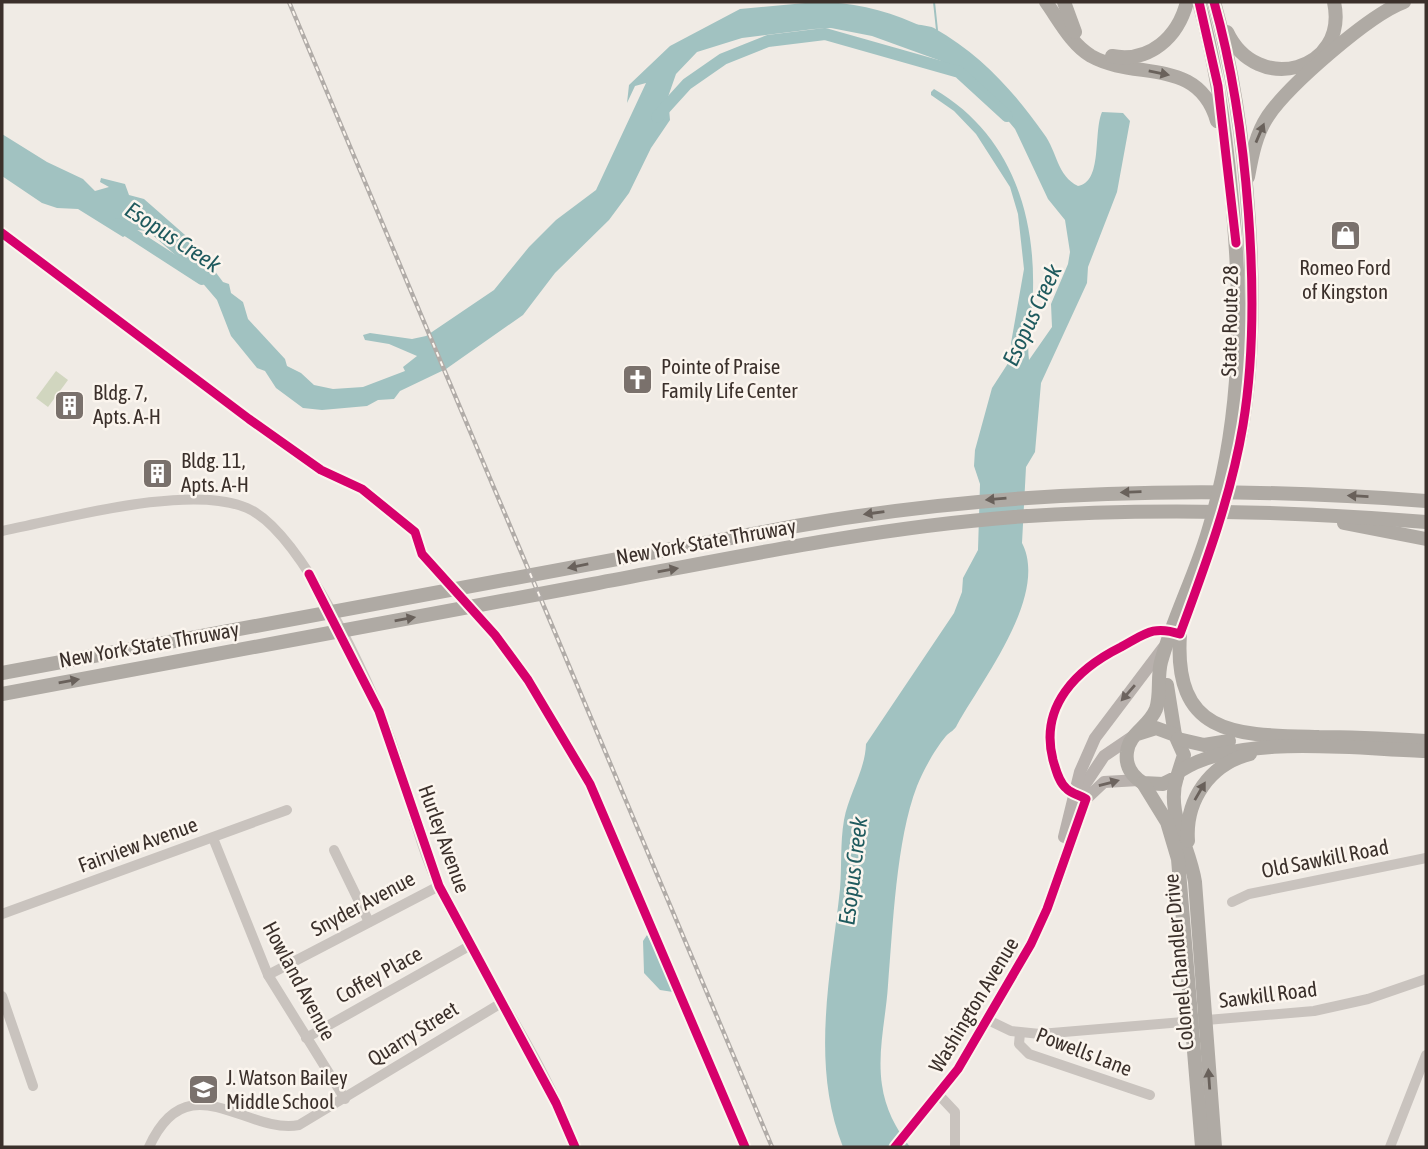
<svg xmlns="http://www.w3.org/2000/svg" width="1428" height="1149" viewBox="0 0 1428 1149" font-family="'Asap Condensed',sans-serif">
<style>
.green{fill:#d1d6bf}
.water{fill:#a1c2c1}
.lines{fill:none;stroke-linecap:round;stroke-linejoin:round}
.stream{stroke:#a1c2c1;stroke-width:2}
.river{stroke:#a1c2c1;stroke-width:12}
.minor{stroke:#c9c3be;stroke-width:10}
.major{stroke:#b8b1ad;stroke-width:12}
.highway{stroke:#afaaa4;stroke-width:14}
.rail-casing{stroke:#b1aca8;stroke-width:4.5}
.rail{stroke:#fbf5ee;stroke-width:2;stroke-dasharray:5;stroke-linecap:butt}
.cycleway-casing{stroke:#fbf5ee;stroke-width:13}
.cycleway{stroke:#d6006c;stroke-width:9}
.oneway{fill:#69615b}
.oneway2{fill:#6d645f}
.labels{text-anchor:middle;stroke-width:5;stroke-linejoin:round;paint-order:stroke}
.poi-label{font-size:21px;fill:#3b302b;stroke:#fbf5ee;text-anchor:start}
.street-label{font-size:21px;fill:#3b302b;stroke:#fbf5ee}
.water-label{font-size:23px;font-style:italic;fill:#1f5a5e;stroke:#fbf5ee}
</style>
<rect width="100%" height="100%" fill="#f0ebe5"/>
<polygon class="green" points="56,371 68,380 48,407 36,398"/>
<g class="water">
<path d="M816,2C851,2 882,9 914,23C920,26 928,25 934,28C981,55 1013,90 1044,134C1057,151 1057,176 1078,186C1103,182 1093,133 1102,112L1123,113L1130,121L1117,192L1088,267L1087,283L1041,383L1035,452L1026,467L1022,543C1049,595 982,680 957,725C955,730 950,732 946,736C935,749 923,771 917,786C896,840 893,927 888,985C886,1018 877,1051 882,1085C885,1108 896,1129 910,1147H843C810,1064 831,974 840,889C842,866 840,843 844,820C849,793 865,771 866,744L954,613L962,592L963,578L978,550L980,484L974,466L975,450L992,388L1014,354L1011,343L1024,269L1018,214L1010,187L976,134L954,111L931,95V92L934,89C1008,132 1035,209 1033,290C1033,313 1026,338 1029,360L1052,327L1051,304L1068,264L1070,252L1065,220L1048,199L1015,129L979,86L941,61L872,36L831,28L814,29L742,38L697,52L676,74L668,97L670,120L651,148L629,193L609,220L555,273L523,315L446,369L400,391L394,399L378,400L367,406L322,410L303,408L276,388L265,371L257,368L231,336L217,300L188,266L148,231L136,230L123,237L78,209L57,208L42,203L2,176V134L47,162L83,179L95,191L109,187L100,182L101,178L125,184L129,195L144,199L193,242L223,282L229,284L231,293L243,302L248,319L285,359L287,366L301,373L314,385L333,389L363,387L405,371L403,367L417,356L389,344L365,340L363,335L370,333L412,339L426,336L494,290L529,247L556,220L596,190L646,83L635,86L627,103L629,85L670,46L740,9Z"/>
<polygon points="647,935 667,972 673,992 660,990 644,973 643,941"/>
</g>
<g class="lines">
<polyline class="stream" points="934,2 937,30"/>
<g class="river">
<polyline points="657,117 687,84 723,59 768,41 825,34 959,72 1007,116"/>
<polyline points="117,224 202,279"/>
</g>
<g class="minor">
<path d="M2,531C63,519 190,483 247,508C301,531 370,682 390,738C408,788 417,841 440,889C482,976 543,1056 575,1147"/>
<polyline points="213,838 268,975 345,1099"/>
<polyline points="334,850 369,922"/>
<polyline points="1232,902 1249,894 1426,858"/>
<polyline points="2,914 287,810"/>
<polyline points="268,975 439,886"/>
<polyline points="2,996 33,1086"/>
<polyline points="988,1020 1011,1031 1040,1034 1314,1011 1368,999 1426,979"/>
<polyline points="1020,1033 1019,1044 1029,1054 1150,1095"/>
<polyline points="306,1038 471,945"/>
<polyline points="939,1095 955,1112 955,1147"/>
<path d="M149,1147C188,1061 246,1135 299,1125L503,1002"/>
<polyline points="1390,1147 1426,1055"/>
</g>
<g class="major">
<polyline points="1080,792 1104,756 1132,737"/>
<polyline points="1064,837 1080,772 1095,738 1163,648"/>
<polyline points="895,1147 958,1069 1031,944 1047,909 1086,799 1104,782 1139,780"/>
</g>
<g class="highway">
<path d="M1046,2C1059,20 1071,44 1091,56C1136,81 1198,56 1217,121"/>
<polyline points="1064,2 1075,32"/>
<path d="M1214,2C1248,122 1264,315 1240,438"/>
<path d="M1227,32C1257,96 1349,71 1334,2"/>
<path d="M1112,56C1150,63 1178,37 1187,2"/>
<path d="M1248,177C1252,155 1256,134 1268,116C1289,85 1369,15 1404,2"/>
<polyline points="1344,523 1426,539"/>
<path d="M1180,634C1173,738 1238,735 1319,737C1355,737 1391,739 1426,741"/>
<path d="M2,673L796,526C1005,489 1215,485 1426,501"/>
<polyline points="1167,685 1175,735"/>
<path d="M2,694C199,657 396,621 593,584C732,558 872,528 1014,517C1152,507 1289,511 1426,522"/>
<path d="M1137,734L1156,728L1175,735L1184,755L1177,777L1163,784L1143,783C1132,776 1125,766 1127,752C1129,733 1149,727 1156,709C1161,695 1157,677 1161,662C1173,618 1195,576 1208,532C1243,417 1243,309 1231,190C1225,126 1216,64 1199,2"/>
<polyline points="1178,739 1204,745 1229,741"/>
<path d="M1180,771C1237,733 1357,749 1426,751"/>
<path d="M1177,777C1165,812 1190,847 1195,882L1215,1147"/>
<polyline points="1143,783 1167,822 1178,859 1202,1147"/>
<path d="M1188,841C1185,800 1210,764 1250,754"/>
</g>
<defs>
<polyline id="rail" points="289,2 772,1147"/>
</defs>
<use href="#rail" class="rail-casing"/>
<use href="#rail" class="rail"/>
<defs>
<g id="cycleway">
<polyline points="1199,2 1218,86 1236,243"/>
<polyline points="2,233 249,419 321,470 362,489 415,532 422,554 495,635 528,680 590,784 745,1147"/>
<polyline points="309,574 379,711 439,886 556,1103 575,1147"/>
<path d="M895,1147L958,1069L1031,944L1047,909L1086,799C1080,795 1072,794 1067,789C1059,783 1056,770 1053,760C1039,706 1077,669 1121,647C1145,634 1153,625 1180,634C1205,566 1231,497 1243,425C1263,305 1247,119 1214,2"/>
</g>
</defs>
<use href="#cycleway" class="cycleway-casing"/>
<use href="#cycleway" class="cycleway"/>
</g>
<defs><path id="oneway-solid" d="M-6-.8H1V-3.2L6.5 0L1 3.2V.8H-6Z" transform="scale(1.75)"/></defs>
<g class="oneway">
<use href="#oneway-solid" transform="translate(1159 73) rotate(11)"/>
<use href="#oneway-solid" transform="translate(1260 133) rotate(-67)"/>
<use href="#oneway-solid" transform="translate(1131 492) rotate(178)"/>
<use href="#oneway-solid" transform="translate(1358 496) rotate(-177)"/>
<use href="#oneway-solid" transform="translate(996 499) rotate(175)"/>
<use href="#oneway-solid" transform="translate(874 513) rotate(172)"/>
<use href="#oneway-solid" transform="translate(578 566) rotate(169)"/>
<use href="#oneway-solid" transform="translate(668 570) rotate(-10)"/>
<use href="#oneway-solid" transform="translate(405 619) rotate(-10)"/>
<use href="#oneway-solid" transform="translate(69 681) rotate(-10)"/>
<use href="#oneway-solid" transform="translate(1200 791) rotate(-60)"/>
<use href="#oneway-solid" transform="translate(1209 1079) rotate(-94)"/>
</g>
<g class="oneway2">
<use href="#oneway-solid" transform="translate(1128 693) rotate(131)"/>
<use href="#oneway-solid" transform="translate(1109 783) rotate(-15)"/>
</g>
<defs>
<symbol id="shop-square" viewBox="-11 -11 22 22"><rect x="-9" y="-9" width="18" height="18" rx="4" fill="#7a716c" stroke="#fbf5ee"/><path d="M-5-2.5h2.3a2.7 3.5 0 0 1 5.4 0H5L5.5 6h-11ZM-1.5-2.5h3a1.5 2.3 0 0 0-3 0Z" fill="#fff"/></symbol>
<symbol id="church-square" viewBox="-11 -11 22 22"><rect x="-9" y="-9" width="18" height="18" rx="4" fill="#7a716c" stroke="#fbf5ee"/><path d="M-1.2-6h2.4v3.5h3.3v2.4h-3.3V6h-2.4V-.1h-3.3v-2.4h3.3Z" fill="#fff"/></symbol>
<symbol id="building-square" viewBox="-11 -11 22 22"><rect x="-9" y="-9" width="18" height="18" rx="4" fill="#7a716c" stroke="#fbf5ee"/><path d="M-4-6H4V6H1V3H-1V6H-4ZM-2.5-4.3h1.7v1.8h-1.7ZM.8-4.3h1.7v1.8H.8ZM-2.5-1h1.7V.8h-1.7ZM.8-1h1.7V.8H.8Z" fill="#fff"/></symbol>
<symbol id="school-square" viewBox="-11 -11 22 22"><rect x="-9" y="-9" width="18" height="18" rx="4" fill="#7a716c" stroke="#fbf5ee"/><path d="M0-5L7-2L0 1L-7-2ZM-4 1L0 2.5L4 1V4Q0 6-4 4Z" fill="#fff"/></symbol>
</defs>
<g fill-rule="evenodd">
<use href="#shop-square" x="1328" y="218" width="35" height="35"/>
<use href="#church-square" x="620" y="362" width="35" height="35"/>
<use href="#building-square" x="52" y="388" width="35" height="35"/>
<use href="#building-square" x="140" y="456" width="35" height="35"/>
<use href="#school-square" x="186" y="1072" width="35" height="35"/>
</g>
<g class="labels">
<g class="poi-label">
<text x="1345" y="275" text-anchor="middle">Romeo Ford<tspan x="1345" dy="24">of Kingston</tspan></text>
<text x="661" y="374">Pointe of Praise<tspan x="661" dy="24">Family Life Center</tspan></text>
<text x="93" y="400">Bldg. 7,<tspan x="93" dy="24">Apts. A-H</tspan></text>
<text x="181" y="468">Bldg. 11,<tspan x="181" dy="24">Apts. A-H</tspan></text>
<text x="226" y="1085">J. Watson Bailey<tspan x="226" dy="24">Middle School</tspan></text>
</g>
<g class="street-label">
<text transform="translate(1230 321) rotate(-89)" y="7">State Route 28</text>
<text transform="translate(706 542) rotate(-10)" y="7">New York State Thruway</text>
<text transform="translate(149 645) rotate(-10)" y="7">New York State Thruway</text>
<text transform="translate(444 839) rotate(70)" y="7">Hurley Avenue</text>
<text transform="translate(138 845) rotate(-20)" y="7">Fairview Avenue</text>
<text transform="translate(1325 859) rotate(-11)" y="7">Old Sawkill Road</text>
<text transform="translate(363 904) rotate(-28)" y="7">Snyder Avenue</text>
<text transform="translate(1179 962) rotate(-95)" y="7">Colonel Chandler Drive</text>
<text transform="translate(379 975) rotate(-29)" y="7">Coffey Place</text>
<text transform="translate(299 981) rotate(62)" y="7">Howland Avenue</text>
<text transform="translate(1268 995) rotate(-7)" y="7">Sawkill Road</text>
<text transform="translate(974 1005) rotate(-59)" y="7">Washington Avenue</text>
<text transform="translate(413 1034) rotate(-32)" y="7">Quarry Street</text>
<text transform="translate(1084 1052) rotate(21)" y="7">Powells Lane</text>
</g>
<g class="water-label">
<text transform="translate(173 237) rotate(33)" y="8">Esopus Creek</text>
<text transform="translate(1032 315) rotate(-65)" y="8">Esopus Creek</text>
<text transform="translate(853 871) rotate(-83)" y="8">Esopus Creek</text>
</g>
</g>
<rect width="1428" height="1149" fill="none" stroke="#3b302b" stroke-width="7"/>
</svg>
